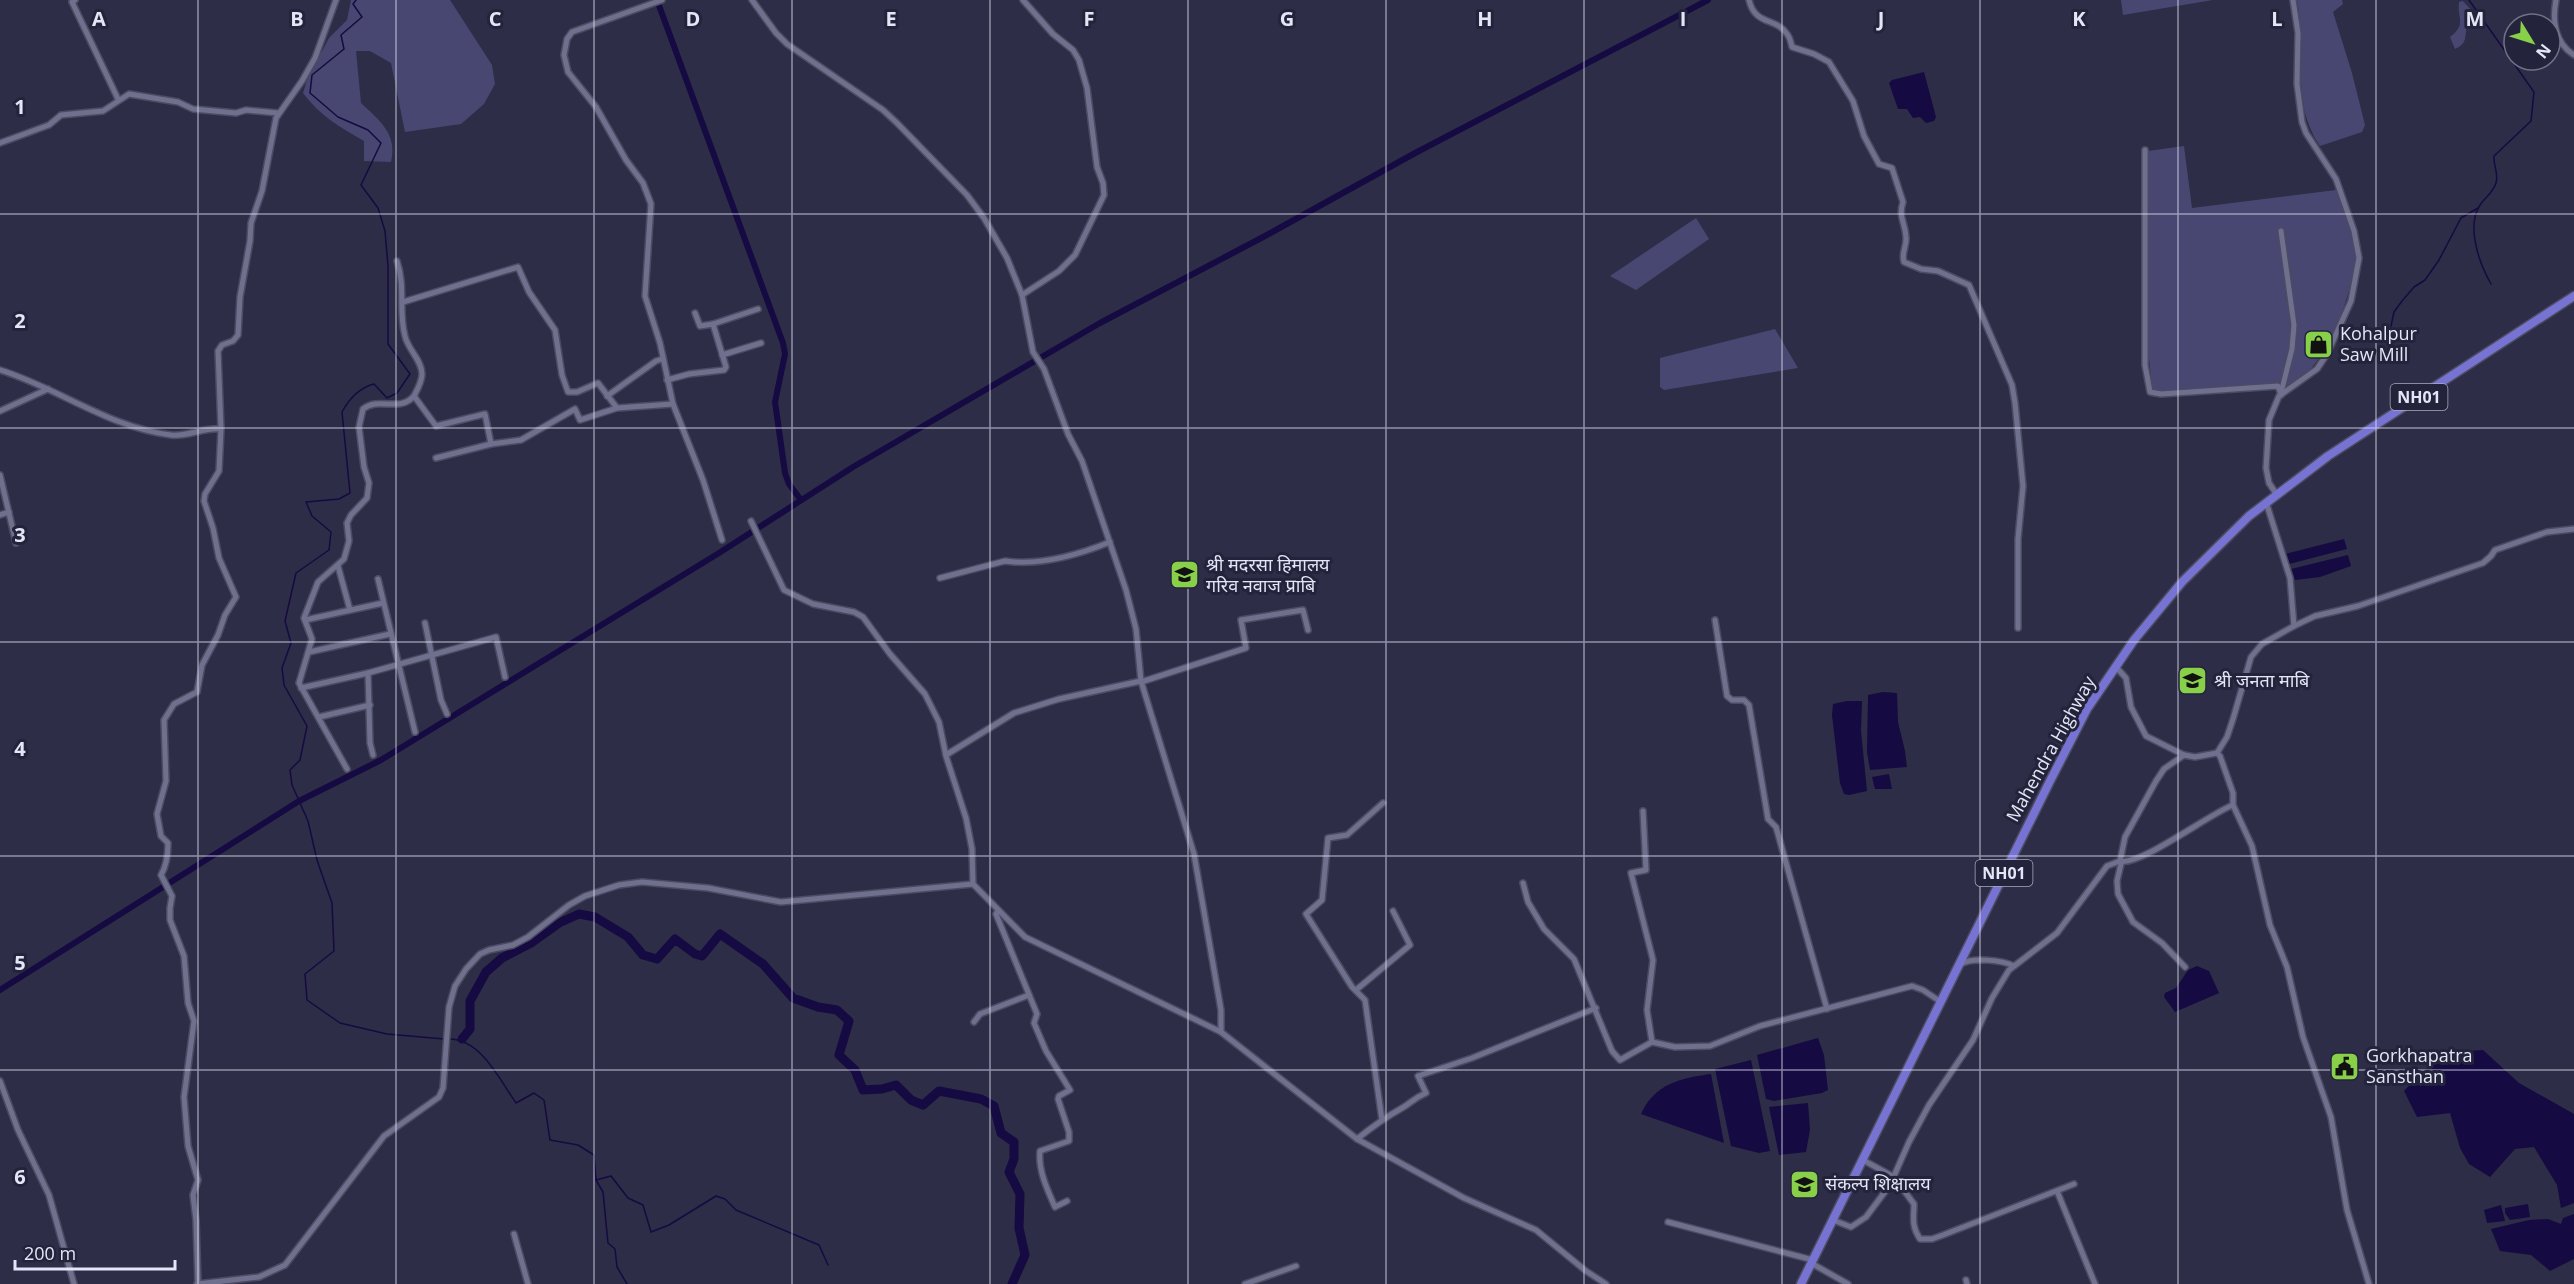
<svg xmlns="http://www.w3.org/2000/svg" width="2574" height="1284" viewBox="0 0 2574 1284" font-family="'Open Sans','Noto Sans Devanagari',sans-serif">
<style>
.green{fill:#474772}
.water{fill:#150a41}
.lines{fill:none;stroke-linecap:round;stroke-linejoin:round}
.stream{stroke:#150a41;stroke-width:1.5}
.canal{stroke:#150a41;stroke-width:6}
.river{stroke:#150a41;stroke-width:9}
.minor-casing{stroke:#4c4b61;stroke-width:8}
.highway-casing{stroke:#4c4b61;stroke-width:11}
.minor{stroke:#6e708d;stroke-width:5}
.highway{stroke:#7773d2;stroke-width:8}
.grid{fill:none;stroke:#e4e5f6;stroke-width:1.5;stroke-opacity:0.55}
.labels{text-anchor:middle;stroke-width:6;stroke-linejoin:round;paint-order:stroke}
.shield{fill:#24233c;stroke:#aaabbe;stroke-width:1.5}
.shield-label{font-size:16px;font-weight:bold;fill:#e4e5f6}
.poi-label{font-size:18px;fill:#e4e5f6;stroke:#24233c;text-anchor:start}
.street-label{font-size:18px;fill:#e4e5f6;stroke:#24233c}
.grid-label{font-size:20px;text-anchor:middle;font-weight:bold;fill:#e4e5f6;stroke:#24233c;stroke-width:6;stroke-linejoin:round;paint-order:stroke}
</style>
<rect width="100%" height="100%" fill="#2d2d47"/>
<g class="green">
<path d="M351,0H450L492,65L495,84L484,104L461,124L405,132L391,63L370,51H356L361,103C379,120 398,134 391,162L364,161V141C341,128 319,115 303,93L307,80L329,38L347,20Z"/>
<polygon points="2121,0 2213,0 2123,15"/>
<path d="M2297,0H2342L2343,4L2333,12L2352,73L2365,125L2362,132L2320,146C2289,101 2307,50 2297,0Z"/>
<path d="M2463,1L2480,20L2474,25L2467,26C2464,38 2468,43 2455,49L2450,37C2467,24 2457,20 2459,2Z"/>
<path d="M2184,146L2192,208L2336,190C2343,210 2355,234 2355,256C2355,289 2323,378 2287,385C2277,386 2265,385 2255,386C2224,388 2194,390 2163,393L2154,391L2152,387L2148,350V151Z"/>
<polygon points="1696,218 1709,239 1636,290 1610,276"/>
<polygon points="1775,329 1798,368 1664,390 1660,387 1660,358"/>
</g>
<g class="water">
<polygon points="1924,72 1936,117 1934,121 1926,123 1920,117 1913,118 1907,109 1898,109 1889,83 1892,80"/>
<polygon points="2344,539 2347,549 2289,564 2285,554"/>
<polygon points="2348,555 2351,566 2320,577 2295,580 2291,569"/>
<polygon points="1883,692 1897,693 1898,722 1905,751 1907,767 1870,770 1867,752 1868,695"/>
<polygon points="1847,701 1862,701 1861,731 1867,791 1849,795 1844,794 1840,783 1832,715 1833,704"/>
<polygon points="1889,774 1892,789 1875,789 1872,777"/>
<polygon points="2197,966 2209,971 2219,993 2175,1012 2164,997 2165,993 2176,988 2188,970"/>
<polygon points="1818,1038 1824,1055 1828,1090 1822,1093 1774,1101 1766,1099 1757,1055"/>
<polygon points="2483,1050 2519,1083 2574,1114 2574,1203 2561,1208 2557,1185 2534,1147 2515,1149 2490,1177 2469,1164 2460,1148 2450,1113 2417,1117 2404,1091 2422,1072 2452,1052"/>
<polygon points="1751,1060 1770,1151 1759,1153 1731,1146 1715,1069"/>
<path d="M1711,1074L1724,1143L1641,1114C1654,1084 1681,1078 1711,1074Z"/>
<polygon points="1808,1103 1810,1130 1806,1152 1779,1155 1769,1107"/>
<polygon points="2528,1204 2530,1217 2510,1220 2505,1213 2505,1208"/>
<polygon points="2501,1205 2505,1221 2487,1223 2484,1210"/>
<polygon points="2574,1214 2574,1259 2550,1271 2531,1255 2500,1251 2491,1229 2529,1220 2548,1219 2561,1224 2563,1218"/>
</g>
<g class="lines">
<g class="stream">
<path d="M356,0L353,4L362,17L341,35L344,49L312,75L310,93L338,117L368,130L381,143L361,185L378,208L385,231L388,266V344L410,374L397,393L387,398L374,384C359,388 349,399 342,412L350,493L339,499L306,502L312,516L331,532L329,550L296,573L285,621L291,643L282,668L284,685L307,726L300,760L290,770L292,785L308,821L317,860L332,903L334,951L305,974L307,1000L340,1023L387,1034L444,1039"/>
<path d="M2469,0L2534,92L2531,121L2494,156C2493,166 2499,173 2496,183C2493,193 2485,197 2480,205C2466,226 2479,263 2491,284"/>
<polyline points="2391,326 2394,312 2402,301 2414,287 2425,280 2439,260 2461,218 2478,208"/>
<path d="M449,1039C481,1039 499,1079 516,1103L534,1093L544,1100L550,1140L578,1145L594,1155L596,1180L611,1176L628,1198L643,1205L651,1232L669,1225L716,1196L725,1199L736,1210L819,1245L828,1265"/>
<polyline points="596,1180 603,1192 608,1243 615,1249 617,1267 627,1284"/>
</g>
<g class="canal">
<polyline points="657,0 783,343 785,354 775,402 785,473 789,484 801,500"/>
<polyline points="0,990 299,801 381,760 719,553 853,467 1100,323 1265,236 1417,152 1708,0"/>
</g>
<polyline class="river" points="462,1039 470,1029 470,1001 486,972 502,958 531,943 559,923 579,914 595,917 628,937 643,955 657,959 675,939 695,954 702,956 720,934 763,964 793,998 818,1007 837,1010 849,1021 839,1055 855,1070 863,1090 882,1089 896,1085 911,1100 923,1105 939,1091 981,1099 994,1106 1001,1133 1014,1142 1014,1159 1009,1172 1020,1194 1019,1228 1025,1255 1012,1284"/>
<defs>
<g id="minor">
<polyline points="75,0 72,2 118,99"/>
<polyline points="662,0 572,32 567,39 564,55 568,72 596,107 626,160 643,183 651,204 645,296 660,343 673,404 703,480 722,540"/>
<polyline points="752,0 776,33 787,44 883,110 897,123 967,195 984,218 1007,258 1022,295 1033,352 1044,369 1068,434 1082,461 1126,590 1136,629 1141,681 1194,854 1221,1010 1221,1032 1357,1139 1464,1198 1536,1230 1586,1271 1606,1284"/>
<path d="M1749,0C1755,26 1776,17 1787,34C1790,37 1791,43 1792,47L1814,54L1829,62L1853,101L1864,136L1879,164L1892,168L1903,202C1898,218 1905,221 1906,237C1907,246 1901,253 1904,262L1921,269L1938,271L1969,285L2012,385L2015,403L2023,486L2018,539V628"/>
<path d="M2556,0C2552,21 2555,43 2574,55"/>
<polyline points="0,143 49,125 61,115 103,111 129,94 178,102 193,109 236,113 246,110 278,113"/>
<polyline points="2145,150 2145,365 2150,392 2161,394 2278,386 2281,395"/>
<polyline points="2281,231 2294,325 2292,349 2281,393"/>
<path d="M397,261C406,288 398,310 405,336C408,350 422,360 422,374C422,382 417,390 414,396L436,426L485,414L491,444L521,440L575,409L580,420L617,408"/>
<polyline points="1022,295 1059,271 1075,255 1104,195 1103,183 1097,167 1087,88 1079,60 1073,50 1053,34 1023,0"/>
<polyline points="403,302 518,267 529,292 555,330 562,375 568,392 577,392 598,383 617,408 673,404"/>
<polyline points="695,313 700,326 713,324"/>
<polyline points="722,355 761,343"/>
<path d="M0,370C58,388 110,428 171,435C188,437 204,427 221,429"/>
<polyline points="667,380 689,374 724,370 726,367 713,324 758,309"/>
<polyline points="607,396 656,361 662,359"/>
<polyline points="0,411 48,389"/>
<polyline points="436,458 491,444"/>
<polyline points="0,475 16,543"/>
<polyline points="2277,495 2269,483 2266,468 2269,420 2279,396 2317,369 2327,354 2351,301 2359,258 2354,231 2336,179 2306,133 2302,122 2297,84 2298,33 2293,0"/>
<polyline points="0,515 9,512"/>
<polyline points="751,521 784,590 813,604 854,612 863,617 890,654 925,694 939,722 946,756 966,818 972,849 973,884"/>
<polyline points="338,566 350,610"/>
<path d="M940,578L1005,561C1040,566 1078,555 1110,542"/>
<polyline points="378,579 415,732"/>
<polyline points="305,620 383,603"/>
<polyline points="1715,620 1727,696 1732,700 1744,700 1749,705 1768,819 1776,827 1827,1009"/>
<polyline points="425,623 441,700 447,714"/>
<polyline points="2294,626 2315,616 2358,606 2483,563 2491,556 2495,550 2547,532 2574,529"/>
<polyline points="309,652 390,634"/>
<polyline points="2116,667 2126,678 2131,707 2146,736 2184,755"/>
<polyline points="368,673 370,743 373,755"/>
<polyline points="1141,682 1246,648 1241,620 1303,610 1308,630"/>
<polyline points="301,688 368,673 496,637 505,677"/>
<polyline points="319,717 370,705"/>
<polyline points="2217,753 2227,737 2233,719 2251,657 2262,644 2294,626 2290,578 2266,502"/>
<polyline points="946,755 1014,713 1059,699 1141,681"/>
<path d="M347,769L299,683L312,639L304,618L318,582L344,559L349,541L347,523L351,515L367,498L369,483L364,467L359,427L363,409C379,396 399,413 414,396"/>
<path d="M2233,805C2209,814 2139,867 2120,861L2125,837L2156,781L2164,769L2184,755L2195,757L2217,753L2220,756L2233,793V805L2252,846L2270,925L2287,967L2303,1037L2331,1117L2347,1210L2369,1284"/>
<polyline points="1643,811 1646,870 1631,873 1653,960 1647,1010 1652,1042"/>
<polyline points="1523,883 1528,902 1544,929 1574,959 1612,1051 1620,1060 1652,1042 1675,1047 1710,1046 1760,1026 1912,986 1923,990 1941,1002"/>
<path d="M998,911L996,914L1037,1014L1034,1023L1046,1051L1070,1090L1059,1096L1058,1099L1069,1132V1141L1040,1151C1038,1170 1047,1189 1055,1207L1067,1201"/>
<path d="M1961,964C1972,957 2002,960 2014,966"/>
<polyline points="1356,990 1410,945 1393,911"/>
<polyline points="974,1022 980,1014 1029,995"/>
<polyline points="0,1081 18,1130 49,1195 74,1284"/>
<polyline points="1382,1120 1365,1000 1352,987 1306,914 1322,900 1328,838 1347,835 1383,803"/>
<path d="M1357,1139C1372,1127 1386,1117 1402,1108C1411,1103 1414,1098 1426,1093L1418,1076L1472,1058L1596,1008"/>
<path d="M1863,1160L1894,1177L1914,1204C1914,1217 1911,1226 1920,1239H1932L1943,1235L2074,1184"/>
<polyline points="2057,1191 2095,1284"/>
<polyline points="1833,1220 1851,1227 1866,1217 1890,1185 1909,1142 1929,1105 1973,1040 1992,998 2009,970 2057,933 2107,866 2120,861 2121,864 2117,881 2118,894 2133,922 2162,943 2185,967"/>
<polyline points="1668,1222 1813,1260"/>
<polyline points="514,1234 528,1284"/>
<polyline points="1811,1263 1848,1284"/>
<polyline points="1966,1280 1967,1284"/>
<polyline points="197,1284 259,1277 285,1265 384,1136 439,1097 443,1088 449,1007 455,986 466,969 480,954 489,950 513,945 528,937 569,905 585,896 619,885 642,882 708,888 781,902 973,884 1025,937 1221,1032"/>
<path d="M198,1284L196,1220L193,1195L198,1180L188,1146L184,1097L194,1021L188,1003L184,956L170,920V908L172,896L161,875C167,865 168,855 168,843L161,836L157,814L166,781L164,720L174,704L197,692L202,665L218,635L225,615L236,597L219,558L213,528L204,501L205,494L219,471L221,429L218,351L222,345L233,341L238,335L240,297L250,241L251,223L262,191L276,118L302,81L315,58L336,0"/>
<polyline points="1245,1284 1296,1266"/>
</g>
<polyline id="highway" points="1801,1284 2050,781 2087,709 2134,640 2182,582 2249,516 2328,456 2574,296"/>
</defs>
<use href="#minor" class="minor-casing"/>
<use href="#highway" class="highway-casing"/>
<use href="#minor" class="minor"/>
<use href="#highway" class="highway"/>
</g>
<path class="grid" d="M198,0V1284M396,0V1284M594,0V1284M792,0V1284M990,0V1284M1188,0V1284M1386,0V1284M1584,0V1284M1782,0V1284M1980,0V1284M2178,0V1284M2376,0V1284M0,214H2574M0,428H2574M0,642H2574M0,856H2574M0,1070H2574"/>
<defs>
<symbol id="shop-square" viewBox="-11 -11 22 22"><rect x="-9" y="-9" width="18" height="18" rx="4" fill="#88cf4a" stroke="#24233c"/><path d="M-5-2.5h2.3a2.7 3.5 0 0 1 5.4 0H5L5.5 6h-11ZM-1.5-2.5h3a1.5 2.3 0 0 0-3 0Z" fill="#111"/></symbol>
<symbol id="school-square" viewBox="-11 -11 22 22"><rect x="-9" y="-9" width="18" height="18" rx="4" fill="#88cf4a" stroke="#24233c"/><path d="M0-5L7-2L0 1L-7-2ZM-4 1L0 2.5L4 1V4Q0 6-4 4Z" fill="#111"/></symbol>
<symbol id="civic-square" viewBox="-11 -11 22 22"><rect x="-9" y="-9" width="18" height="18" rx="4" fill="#88cf4a" stroke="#24233c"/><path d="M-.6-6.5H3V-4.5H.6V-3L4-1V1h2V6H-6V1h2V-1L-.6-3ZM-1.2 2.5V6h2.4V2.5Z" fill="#111"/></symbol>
</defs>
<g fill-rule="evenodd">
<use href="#shop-square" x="2302" y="328" width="33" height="33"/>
<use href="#school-square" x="1168" y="558" width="33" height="33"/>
<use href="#school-square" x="2176" y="664" width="33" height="33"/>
<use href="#civic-square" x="2328" y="1050" width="33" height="33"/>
<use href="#school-square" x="1788" y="1168" width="33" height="33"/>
</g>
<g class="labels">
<g class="shield">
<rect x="2390.5" y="384" width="57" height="26" rx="4.5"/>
<rect x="1975.5" y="860" width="57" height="26" rx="4.5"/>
</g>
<g class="shield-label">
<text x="2419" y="403">NH01</text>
<text x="2004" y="879">NH01</text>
</g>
<g class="poi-label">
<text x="2340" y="340">Kohalpur<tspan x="2340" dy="21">Saw Mill</tspan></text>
<text x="1206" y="571">श्री मदरसा हिमालय<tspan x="1206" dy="21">गरिव नवाज प्राबि</tspan></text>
<text x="2214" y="687">श्री जनता माबि</text>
<text x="2366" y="1062">Gorkhapatra<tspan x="2366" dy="21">Sansthan</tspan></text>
<text x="1825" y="1190">संकल्प शिक्षालय</text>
</g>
<g class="street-label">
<text transform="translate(2051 749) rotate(-61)" y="6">Mahendra Highway</text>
</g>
</g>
<g class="grid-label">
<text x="99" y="26">A</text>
<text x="297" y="26">B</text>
<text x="495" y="26">C</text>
<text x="693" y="26">D</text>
<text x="891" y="26">E</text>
<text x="1089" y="26">F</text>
<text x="1287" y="26">G</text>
<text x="1485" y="26">H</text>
<text x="1683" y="26">I</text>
<text x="1881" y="26">J</text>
<text x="2079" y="26">K</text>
<text x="2277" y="26">L</text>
<text x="2475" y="26">M</text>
<text x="20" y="114">1</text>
<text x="20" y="328">2</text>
<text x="20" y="542">3</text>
<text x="20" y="756">4</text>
<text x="20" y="970">5</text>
<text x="20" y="1184">6</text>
</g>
<g transform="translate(2532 42) rotate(128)"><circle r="28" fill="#24233c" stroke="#717186" stroke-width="1.5"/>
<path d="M0-4.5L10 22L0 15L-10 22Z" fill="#88cf4a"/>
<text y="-9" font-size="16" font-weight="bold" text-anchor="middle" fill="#e4e5f6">N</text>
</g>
<path d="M15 1260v9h160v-9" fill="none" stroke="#e4e5f6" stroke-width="3"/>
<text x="24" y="1260" font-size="18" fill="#e4e5f6" stroke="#24233c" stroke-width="4.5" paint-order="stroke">200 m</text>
</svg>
